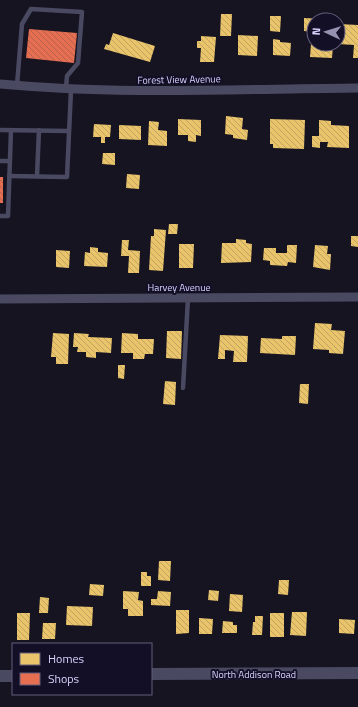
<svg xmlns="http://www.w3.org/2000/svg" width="358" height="707" viewBox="0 0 358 707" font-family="'Titillium Web',sans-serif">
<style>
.homes{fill:url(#homes-back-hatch)}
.shops{fill:url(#shops-back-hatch)}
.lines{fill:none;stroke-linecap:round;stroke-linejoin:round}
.service{stroke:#4a4962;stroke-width:4.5}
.minor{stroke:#4a4962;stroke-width:9}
.tertiary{stroke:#4a4962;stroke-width:12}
.labels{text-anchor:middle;stroke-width:4;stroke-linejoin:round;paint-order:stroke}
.street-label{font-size:10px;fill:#d9d4ff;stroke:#130f26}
</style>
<defs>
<pattern id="homes-back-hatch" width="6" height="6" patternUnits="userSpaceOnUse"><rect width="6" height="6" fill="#e9c46a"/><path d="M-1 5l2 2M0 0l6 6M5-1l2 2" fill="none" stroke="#bfa362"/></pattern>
<pattern id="shops-back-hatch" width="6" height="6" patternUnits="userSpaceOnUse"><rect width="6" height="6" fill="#e76f51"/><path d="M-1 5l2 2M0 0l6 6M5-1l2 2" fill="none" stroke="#b56150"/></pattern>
</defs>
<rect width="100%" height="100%" fill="#161421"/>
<g class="homes">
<polygon points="221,14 232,14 231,36 220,36"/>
<polygon points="270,16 281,16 280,32 270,31"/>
<polygon points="304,18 323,19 323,20 314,20 314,32 304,31"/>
<polygon points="339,24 358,25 358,58 353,58 354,45 338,44"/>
<polygon points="113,33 155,46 150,62 104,49 106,44 109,45"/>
<polygon points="238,35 258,36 257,56 238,55"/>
<polygon points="201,36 216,37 214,62 200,62 201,48 197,48 197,41 201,41"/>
<polygon points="273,39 280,40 280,42 291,43 290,56 273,55"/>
<polygon points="311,44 333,45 332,58 310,57"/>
<polygon points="226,116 243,118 242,129 248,130 247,140 233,138 233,135 225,134"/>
<polygon points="178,119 201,120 201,136 196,135 196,142 188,141 188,135 178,135"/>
<polygon points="270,119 305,120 304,149 273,148 273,144 270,144"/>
<polygon points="319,120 331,121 331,125 349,126 349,148 327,147 328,142 320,142 320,148 312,147 312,136 319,136"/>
<polygon points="149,121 159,122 158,130 167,131 167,146 148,145"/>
<polygon points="94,124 111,125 110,137 105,137 105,143 101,143 101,137 93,137"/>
<polygon points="119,125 141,126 141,140 119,139"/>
<polygon points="103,153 115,153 115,165 102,164"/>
<polygon points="127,174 140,175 139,189 126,188"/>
<polygon points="169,224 178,224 177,234 168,234"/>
<polygon points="154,229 166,230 163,271 149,270 151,236 154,236"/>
<polygon points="351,236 358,236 358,247 351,246"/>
<polygon points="236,239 246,240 246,243 252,244 251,262 221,263 222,243 236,243"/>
<polygon points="122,240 129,240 128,250 140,251 139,273 128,273 129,256 121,256"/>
<polygon points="179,244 194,244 193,268 179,268"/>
<polygon points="287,245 297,245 296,263 288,262 287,266 270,265 270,261 263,260 264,248 276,248 276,253 287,253"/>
<polygon points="315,245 328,246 327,254 331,254 330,270 313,267"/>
<polygon points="90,247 98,248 98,252 108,253 107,267 84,266 85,252 90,253"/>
<polygon points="56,250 70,251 69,268 56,267"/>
<polygon points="315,323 332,324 331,330 345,331 343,354 329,353 329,350 313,349"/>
<polygon points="167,331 182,331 181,359 166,358"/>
<polygon points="53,333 69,334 68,364 56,364 56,357 51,357"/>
<polygon points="74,333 89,334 88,337 112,338 111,353 96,352 96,358 86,357 86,352 77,352 78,347 73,347"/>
<polygon points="122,333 138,334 138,339 154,339 153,354 145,354 144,359 133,359 133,353 121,353"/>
<polygon points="220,335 248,336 247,362 233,362 234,351 225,350 225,359 218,359"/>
<polygon points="282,336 296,336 295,355 260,353 261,338 282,339"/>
<polygon points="118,365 125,365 124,379 118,378"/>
<polygon points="165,381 176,382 175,405 163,404"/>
<polygon points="300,384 309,384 308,404 299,403"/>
<polygon points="159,561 171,561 170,581 158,580"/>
<polygon points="141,572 147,572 147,576 151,576 151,586 141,586"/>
<polygon points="279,580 289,580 288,595 278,594"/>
<polygon points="90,584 104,585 103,596 89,595"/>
<polygon points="209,590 219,591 218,601 208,600"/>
<polygon points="123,591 139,592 138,600 143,601 143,616 128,616 128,609 123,609"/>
<polygon points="158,591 171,592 170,606 151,605 151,599 157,599"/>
<polygon points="230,594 243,595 242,612 229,611"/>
<polygon points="40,597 49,598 48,613 39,613"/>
<polygon points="67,606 93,607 92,626 66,625"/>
<polygon points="176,610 189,610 189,633 176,634"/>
<polygon points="292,612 307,612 306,636 290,635"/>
<polygon points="17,613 30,613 29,640 17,640"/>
<rect x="270" y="613" width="14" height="24"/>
<polygon points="255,616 263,616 262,635 252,635 253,622 255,622"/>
<polygon points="199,618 213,619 212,634 199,634"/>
<polygon points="339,619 355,620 354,634 339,633"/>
<polygon points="223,621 233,622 233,625 237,625 237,633 222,633"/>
<polygon points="43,623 56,623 55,639 42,639"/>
</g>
<g class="shops">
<polygon points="29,29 77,33 74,63 26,58"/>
<rect x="0" y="177" width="3" height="26"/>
</g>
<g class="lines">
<g class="service">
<polyline points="17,85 22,24 31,9 82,12 78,63 67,76 66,88"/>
<polyline points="0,130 69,131"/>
<polyline points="0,161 10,161"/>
<polyline points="9,176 67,177 71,90"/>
<polyline points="37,176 39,130"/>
<polyline points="0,216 8,216 11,130"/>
<polyline points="183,388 188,298"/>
</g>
<g class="minor">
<path d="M0,84C119,95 239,89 358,88"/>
<polyline points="0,299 358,297"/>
</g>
<g class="tertiary">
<polyline points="151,674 358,673"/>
<polyline points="0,676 13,676"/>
</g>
</g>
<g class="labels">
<g class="street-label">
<text transform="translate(179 79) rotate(-1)" y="4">Forest View Avenue</text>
<text x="179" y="291">Harvey Avenue</text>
<text x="254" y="678">North Addison Road</text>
</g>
</g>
<rect x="12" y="643" width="140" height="52" fill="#130f26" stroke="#625e7d"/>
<rect x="20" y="653" width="20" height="12" fill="#e9c46a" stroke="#625e7d"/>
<text x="48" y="663" font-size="12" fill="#d9d4ff">Homes</text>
<rect x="20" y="673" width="20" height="12" fill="#e76f51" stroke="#625e7d"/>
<text x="48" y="683" font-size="12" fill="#d9d4ff">Shops</text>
<g transform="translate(326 32) rotate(274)"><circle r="19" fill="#130f26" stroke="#625e7d"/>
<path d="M0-3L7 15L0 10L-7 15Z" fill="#9591b1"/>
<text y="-6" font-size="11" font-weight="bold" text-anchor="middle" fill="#d9d4ff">N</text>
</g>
</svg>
